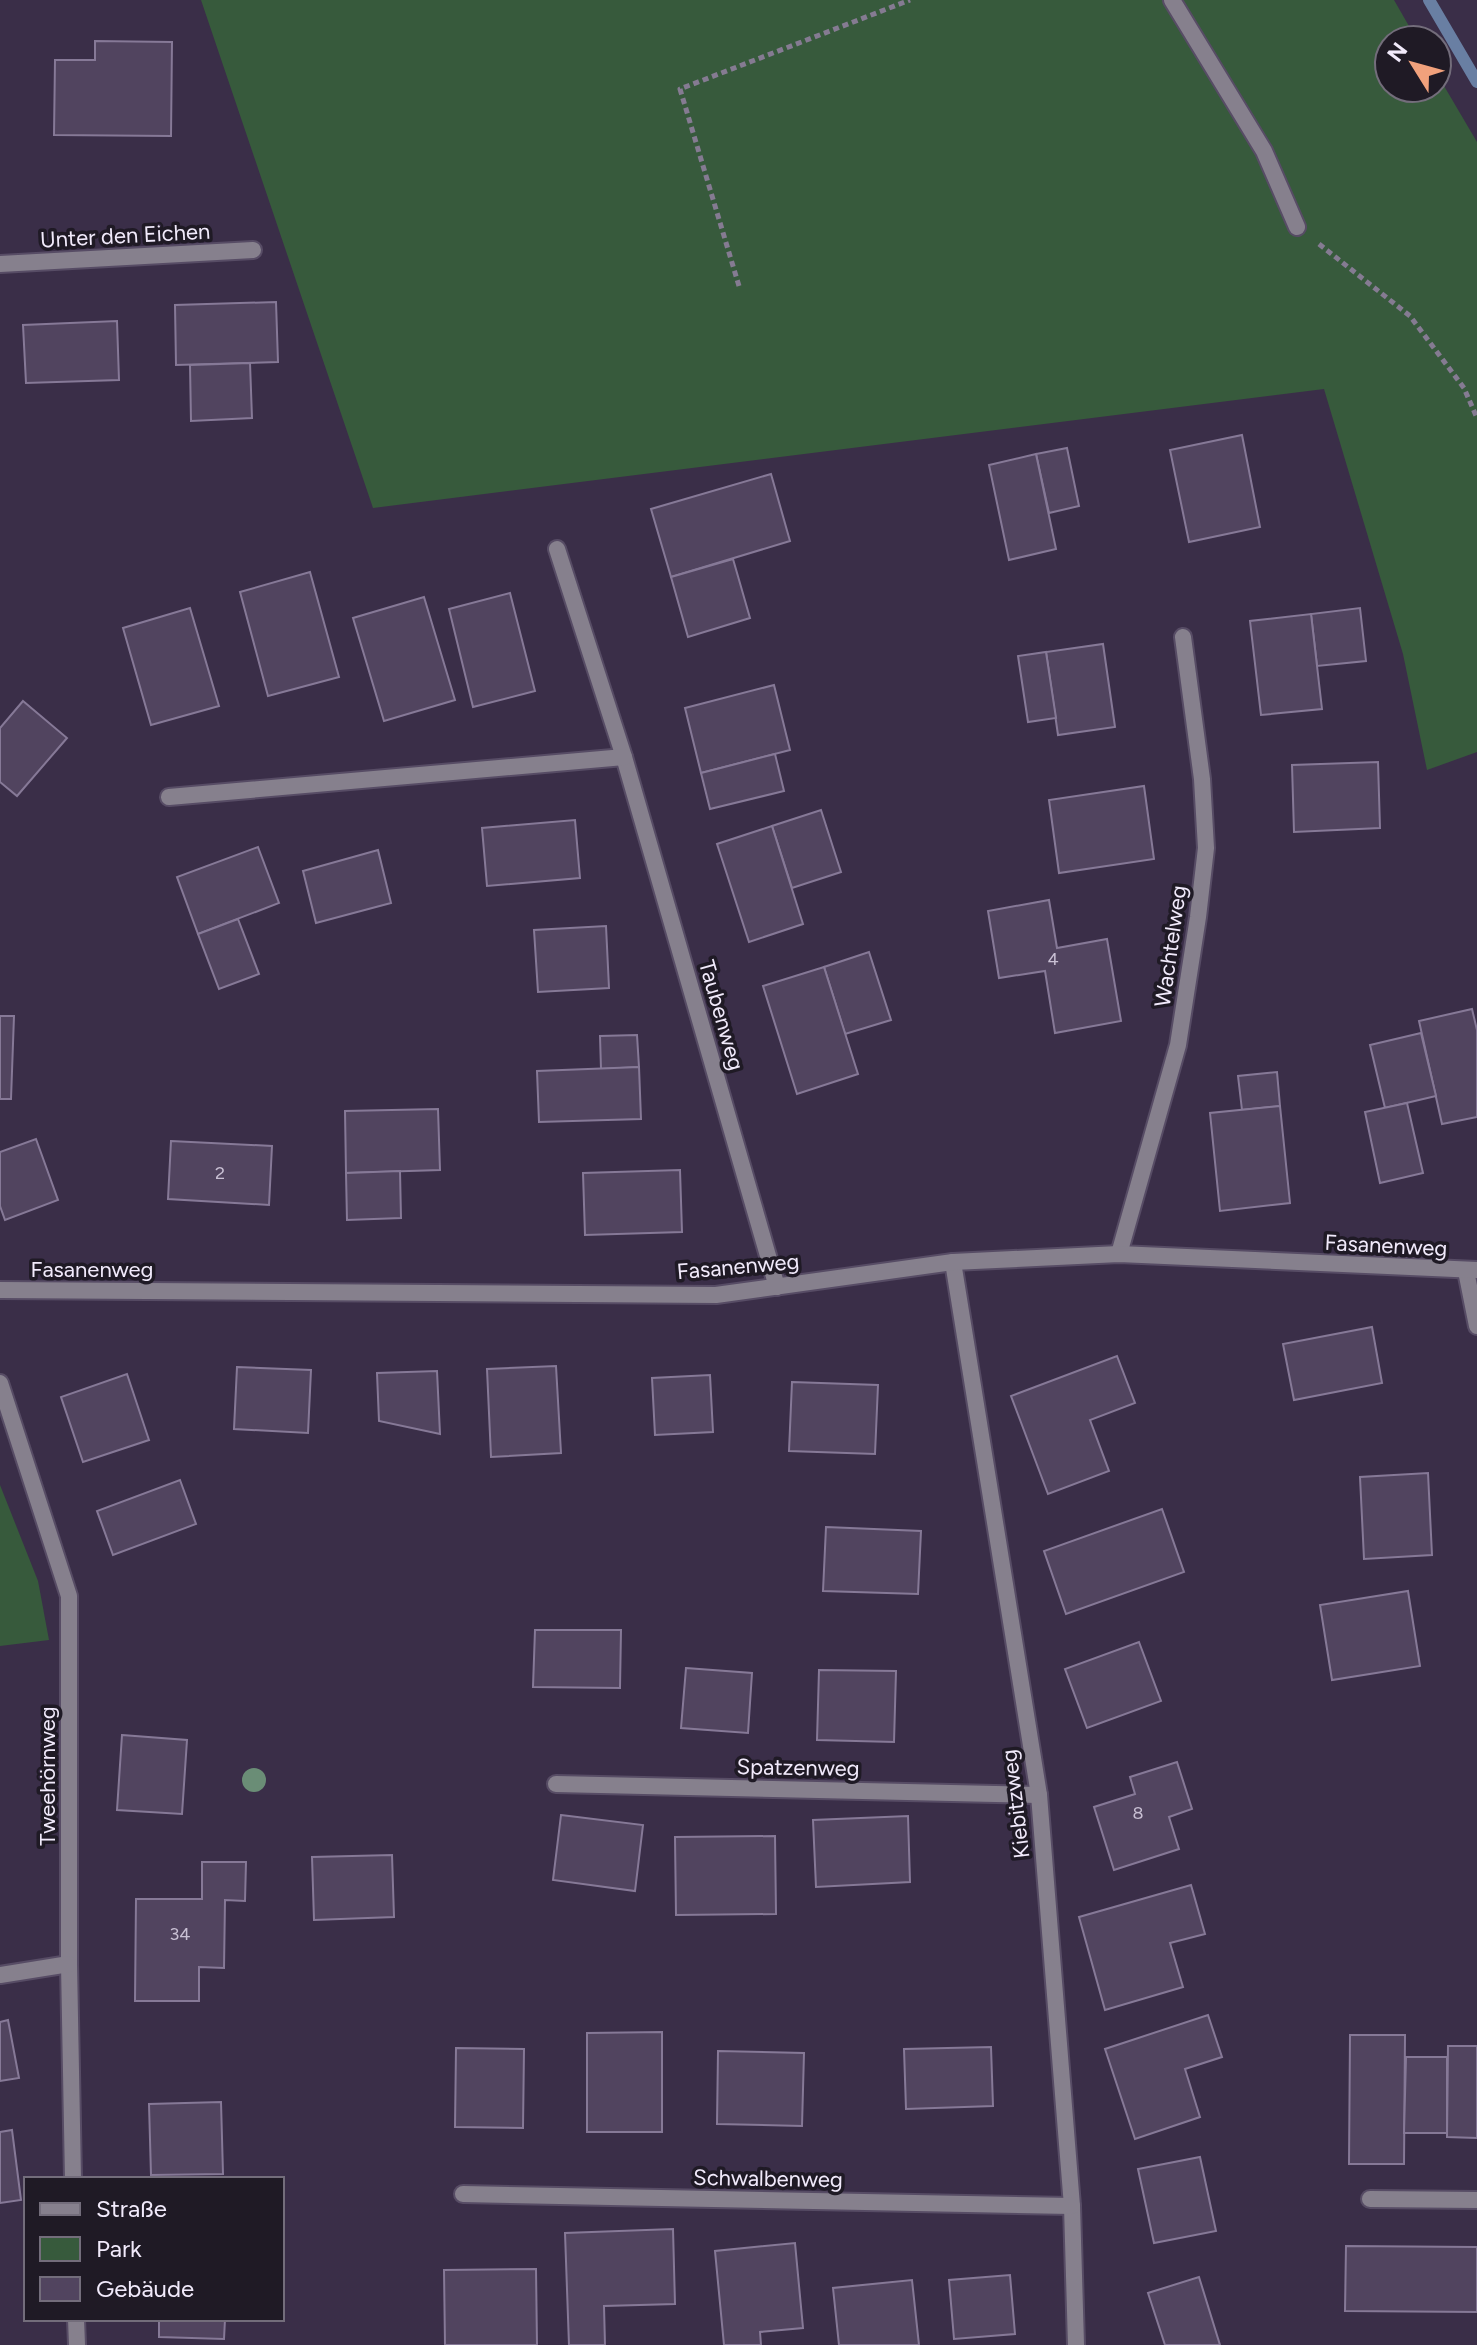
<svg xmlns="http://www.w3.org/2000/svg" width="1477" height="2345" viewBox="0 0 1477 2345" font-family="Figtree,sans-serif">
<style>
.green{fill:#375a3c}
.lines{fill:none;stroke-linecap:round;stroke-linejoin:round}
.stream{stroke:#697fa3;stroke-width:12}
.building{fill:#51445f;stroke:#867997;stroke-width:2}
.service-casing{stroke:#574c65;stroke-width:20}
.minor-casing{stroke:#574c65;stroke-width:20}
.path{stroke:#857b92;stroke-width:5;stroke-dasharray:6 4;stroke-linecap:butt}
.service{stroke:#86808d;stroke-width:16}
.minor{stroke:#86808d;stroke-width:16}
.tree{fill:#6a8d76}
.labels{text-anchor:middle;stroke-width:7;stroke-linejoin:round;paint-order:stroke}
.number-label{font-size:18px;fill:#c9c0d4}
.street-label{font-size:22px;fill:#f1eafb;stroke:#1f1a25}
</style>
<rect width="100%" height="100%" fill="#3a2e48"/>
<g class="green">
<polygon points="201,0 1394,0 1417,40 1389,40 1389,88 1437,88 1437,74 1477,142 1477,752 1427,770 1403,654 1324,389 373,508"/>
<polygon points="0,1485 38,1581 49,1640 0,1646"/>
</g>
<g class="lines">
<polyline class="stream" points="1429,0 1477,82"/>
</g>
<g class="building">
<polygon points="95,41 172,42 171,136 54,135 55,60 95,60"/>
<polygon points="276,302 278,362 176,365 175,305"/>
<polygon points="117,321 119,380 26,383 23,325"/>
<polygon points="250,363 252,418 191,421 190,365"/>
<polygon points="1242,435 1260,527 1189,542 1170,450"/>
<polygon points="1067,448 1079,506 1049,513 1036,454"/>
<polygon points="1036,454 1056,549 1009,560 989,465"/>
<polygon points="771,474 790,541 671,577 651,509"/>
<polygon points="733,559 750,618 688,637 671,577"/>
<polygon points="310,572 339,677 268,696 240,592"/>
<polygon points="510,593 535,691 473,707 449,609"/>
<polygon points="424,597 455,700 384,721 353,618"/>
<polygon points="190,608 219,706 151,725 123,628"/>
<polygon points="1360,608 1366,661 1317,666 1311,614"/>
<polygon points="1311,614 1322,709 1261,715 1250,621"/>
<polygon points="1103,644 1115,727 1058,735 1046,652"/>
<polygon points="1046,652 1056,718 1028,722 1018,656"/>
<polygon points="774,685 790,750 701,773 685,708"/>
<polygon points="23,701 67,738 17,796 0,782 0,728"/>
<polygon points="775,754 784,791 710,809 701,773"/>
<polygon points="1378,762 1380,828 1294,832 1292,765"/>
<polygon points="1144,786 1154,859 1059,873 1049,800"/>
<polygon points="821,810 841,872 792,888 772,826"/>
<polygon points="575,820 580,878 487,886 482,828"/>
<polygon points="772,826 803,924 749,942 717,844"/>
<polygon points="258,847 279,903 198,934 177,877"/>
<polygon points="378,850 391,903 316,923 303,871"/>
<polygon points="1049,900 1057,948 1107,939 1121,1021 1055,1033 1045,971 999,978 988,911"/>
<polygon points="238,919 259,974 219,989 198,934"/>
<polygon points="606,926 609,988 538,992 534,930"/>
<polygon points="869,952 891,1020 845,1034 824,967"/>
<polygon points="824,967 858,1074 797,1094 763,986"/>
<polygon points="1472,1009 1477,1030 1477,1117 1442,1124 1419,1021"/>
<polygon points="0,1016 14,1016 11,1099 0,1099"/>
<polygon points="1421,1033 1436,1096 1385,1108 1370,1045"/>
<polygon points="637,1035 639,1067 601,1069 600,1036"/>
<polygon points="639,1067 641,1119 539,1122 537,1071"/>
<polygon points="1277,1072 1280,1106 1242,1110 1238,1076"/>
<polygon points="1407,1103 1423,1173 1380,1183 1365,1112"/>
<polygon points="1280,1106 1290,1203 1220,1211 1210,1113"/>
<polygon points="438,1109 440,1170 346,1173 345,1111"/>
<polygon points="36,1139 58,1200 5,1220 0,1206 0,1152"/>
<polygon points="171,1141 272,1146 269,1205 168,1199"/>
<polygon points="680,1170 682,1232 585,1235 583,1173"/>
<polygon points="400,1171 401,1218 347,1220 346,1173"/>
<polygon points="1372,1327 1382,1383 1294,1400 1283,1344"/>
<polygon points="1117,1356 1135,1403 1090,1420 1109,1471 1048,1494 1011,1396"/>
<polygon points="556,1366 561,1453 491,1457 487,1369"/>
<polygon points="237,1367 311,1370 308,1433 234,1429"/>
<polygon points="437,1371 440,1434 379,1421 377,1373"/>
<polygon points="127,1374 149,1440 83,1462 61,1397"/>
<polygon points="710,1375 713,1432 655,1435 652,1378"/>
<polygon points="792,1382 878,1385 875,1454 789,1451"/>
<polygon points="1428,1473 1432,1555 1364,1559 1360,1477"/>
<polygon points="180,1480 196,1524 113,1555 97,1511"/>
<polygon points="1162,1509 1184,1572 1066,1614 1044,1551"/>
<polygon points="826,1527 921,1531 918,1594 823,1591"/>
<polygon points="1408,1591 1420,1666 1332,1680 1320,1605"/>
<polygon points="535,1630 621,1630 620,1688 533,1687"/>
<polygon points="1139,1642 1161,1701 1087,1728 1065,1669"/>
<polygon points="686,1668 752,1673 748,1733 681,1728"/>
<polygon points="819,1670 896,1671 894,1742 817,1740"/>
<polygon points="122,1735 187,1740 182,1814 117,1810"/>
<polygon points="1177,1762 1192,1809 1169,1817 1179,1849 1114,1870 1094,1807 1135,1794 1130,1777"/>
<polygon points="561,1815 643,1825 635,1891 553,1880"/>
<polygon points="908,1816 910,1882 816,1887 813,1820"/>
<polygon points="775,1836 776,1914 676,1915 675,1837"/>
<polygon points="392,1855 394,1917 314,1920 312,1857"/>
<polygon points="202,1862 246,1862 245,1901 225,1900 224,1968 199,1967 199,2001 135,2001 136,1899 202,1899"/>
<polygon points="1191,1885 1205,1934 1170,1943 1183,1987 1105,2010 1079,1917"/>
<polygon points="1208,2015 1222,2057 1185,2069 1200,2117 1135,2139 1105,2049"/>
<polygon points="8,2020 19,2078 0,2081 0,2022"/>
<polygon points="662,2032 662,2132 587,2132 587,2033"/>
<polygon points="1350,2035 1405,2035 1404,2164 1349,2164"/>
<polygon points="1448,2046 1477,2046 1477,2138 1447,2137"/>
<polygon points="991,2047 993,2106 906,2109 904,2049"/>
<polygon points="456,2048 524,2049 523,2128 455,2127"/>
<polygon points="718,2051 804,2053 802,2126 717,2124"/>
<polygon points="1406,2057 1447,2057 1447,2133 1404,2133"/>
<polygon points="221,2102 223,2174 151,2175 149,2104"/>
<polygon points="12,2130 21,2200 0,2203 0,2132"/>
<polygon points="1200,2157 1216,2231 1154,2243 1138,2169"/>
<polygon points="673,2229 675,2304 604,2306 605,2345 569,2345 565,2233"/>
<polygon points="795,2243 803,2328 760,2332 761,2345 724,2345 715,2251"/>
<polygon points="1346,2246 1477,2247 1477,2312 1345,2311"/>
<polygon points="536,2269 537,2345 445,2345 444,2270"/>
<polygon points="1010,2275 1015,2334 954,2339 949,2280"/>
<polygon points="1199,2277 1220,2345 1165,2345 1148,2293"/>
<polygon points="912,2280 919,2345 839,2345 833,2288"/>
<polygon points="159,2319 225,2319 224,2339 159,2337"/>
</g>
<g class="lines">
<defs>
<polyline id="service" points="1172,0 1264,151 1297,227"/>
<g id="minor">
<polyline points="0,264 253,250"/>
<polyline points="557,549 624,757 777,1287"/>
<polyline points="169,797 624,757"/>
<polyline points="1119,1254 1178,1045 1198,917 1206,848 1202,779 1183,637"/>
<polyline points="953,1262 1039,1795 1072,2206 1076,2345"/>
<polyline points="1466,1271 1477,1326"/>
<polyline points="0,1290 716,1295 953,1262 1119,1254 1477,1270"/>
<polyline points="0,1383 69,1596 69,1964 73,2179"/>
<polyline points="556,1784 1039,1795"/>
<polyline points="0,1975 69,1964"/>
<polyline points="463,2194 1072,2206"/>
<polyline points="1370,2199 1477,2200"/>
<polyline points="76,2319 77,2345"/>
</g>
</defs>
<use href="#service" class="service-casing"/>
<use href="#minor" class="minor-casing"/>
<g class="path">
<polyline points="1319,244 1410,316 1464,388 1477,418"/>
<polyline points="739,286 680,89 910,0"/>
</g>
<use href="#service" class="service"/>
<use href="#minor" class="minor"/>
</g>
<circle class="tree" cx="254" cy="1780" r="12"/>
<g class="labels">
<g class="number-label">
<text x="1053" y="965">4</text>
<text x="220" y="1179">2</text>
<text x="1138" y="1819">8</text>
<text x="180" y="1940">34</text>
</g>
<g class="street-label">
<text transform="translate(125 235) rotate(-3)" y="8">Unter den Eichen</text>
<text transform="translate(1170 946) rotate(-82)" y="8">Wachtelweg</text>
<text transform="translate(722 1015) rotate(74)" y="8">Taubenweg</text>
<text transform="translate(1386 1245) rotate(3)" y="8">Fasanenweg</text>
<text transform="translate(738 1266) rotate(-5)" y="8">Fasanenweg</text>
<text x="92" y="1277">Fasanenweg</text>
<text transform="translate(798 1767) rotate(1)" y="8">Spatzenweg</text>
<text transform="translate(47 1776) rotate(-90)" y="8">Tweehörnweg</text>
<text transform="translate(1015 1804) rotate(-97)" y="8">Kiebitzweg</text>
<text transform="translate(768 2178) rotate(1)" y="8">Schwalbenweg</text>
</g>
</g>
<rect x="24" y="2177" width="260" height="144" fill="#1f1a25" stroke="#736d7b" stroke-width="2"/>
<rect x="40" y="2203" width="40" height="12" fill="#86808d" stroke="#736d7b" stroke-width="2"/>
<text x="96" y="2217" font-size="24" fill="#f1eafb">Straße</text>
<rect x="40" y="2237" width="40" height="24" fill="#375a3c" stroke="#736d7b" stroke-width="2"/>
<text x="96" y="2257" font-size="24" fill="#f1eafb">Park</text>
<rect x="40" y="2277" width="40" height="24" fill="#51445f" stroke="#736d7b" stroke-width="2"/>
<text x="96" y="2297" font-size="24" fill="#f1eafb">Gebäude</text>
<g transform="translate(1413 64) rotate(307)"><circle r="38" fill="#1f1a25" stroke="#736d7b" stroke-width="2"/>
<path d="M0-6L14 30L0 20L-14 30Z" fill="#f1a17c"/>
<text y="-12" font-size="22" font-weight="bold" text-anchor="middle" fill="#f1eafb">N</text>
</g>
</svg>
